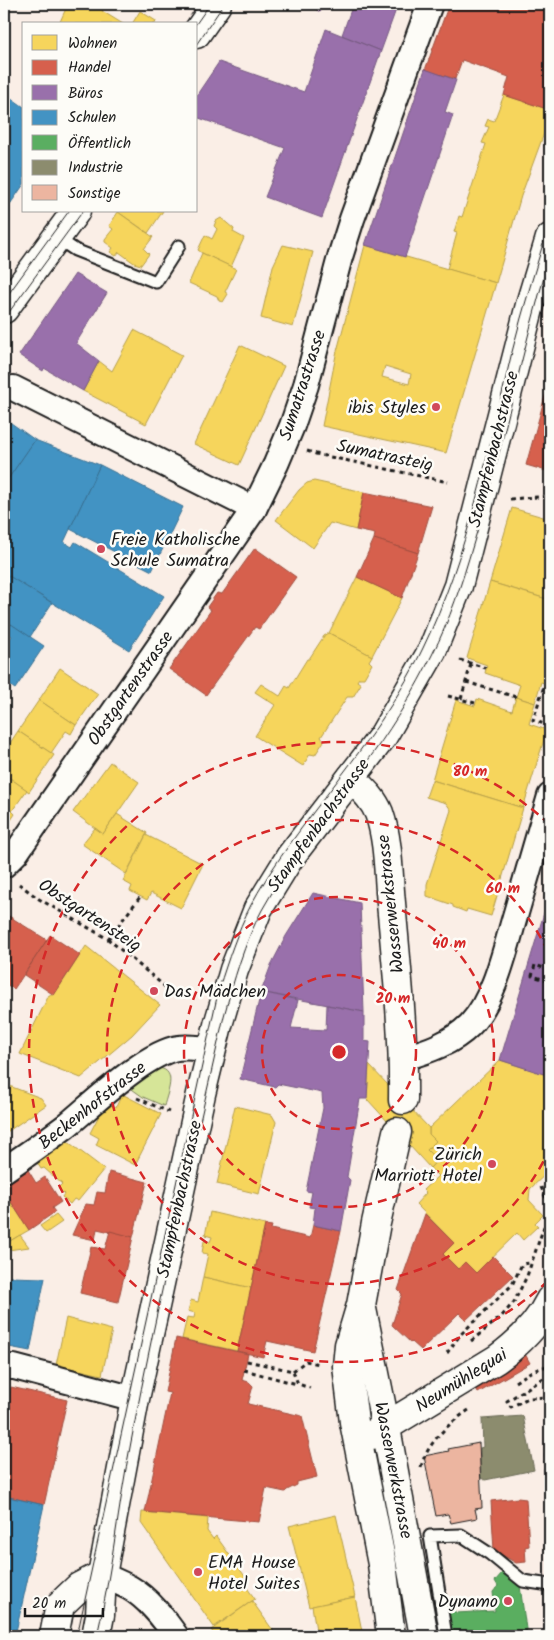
<svg xmlns="http://www.w3.org/2000/svg" width="554" height="1640" viewBox="0 0 554 1640" font-family="Kalam,sans-serif">
<style>
.green{fill:#d6e598;stroke:#79805a}
.homes{fill:#f6d55c;stroke:#b59e49;fill-rule:evenodd}
.shops{fill:#d6604d;stroke:#9e4c3e}
.offices{fill:#9970ab;stroke:#745780}
.schools{fill:#4393c3;stroke:#376f91}
.public{fill:#5aae61;stroke:#47824c}
.industry{fill:#8c8c6e;stroke:#6a6a55}
.building{fill:#ecb5a0;stroke:#1c1c1c}
.lines{fill:none;stroke-linecap:round;stroke-linejoin:round}
.service-casing{stroke:#1c1c1c;stroke-width:15}
.minor-casing{stroke:#1c1c1c;stroke-width:28}
.tertiary-casing{stroke:#1c1c1c;stroke-width:31}
.path{stroke:#1c1c1c;stroke-width:3;stroke-dasharray:4 4;stroke-linecap:butt}
.service{stroke:#fdfcf7;stroke-width:11}
.minor{stroke:#fdfcf7;stroke-width:24}
.tertiary{stroke:#fdfcf7;stroke-width:28}
.tram{stroke:#1c1c1c;stroke-width:1}
.ring{fill:none;stroke:#d62828;stroke-width:2.5;stroke-dasharray:9 6}
.poi-dot{fill:#d1495b;stroke:#fdfcf7;stroke-width:2}
.labels{text-anchor:middle;stroke-width:5;stroke-linejoin:round;paint-order:stroke}
.street-label{font-size:18px;fill:#1c1c1c;stroke:#fdfcf7}
.poi-label{font-size:18px;fill:#1c1c1c;stroke:#fdfcf7;text-anchor:end}
.centre{fill:#d62828;stroke:#fdfcf7;stroke-width:2.5}
.ring-label{font-size:15px;text-anchor:middle;font-weight:bold;fill:#d62828;stroke:#fdfcf7;stroke-width:5;stroke-linejoin:round;paint-order:stroke}
</style>
<rect width="100%" height="100%" fill="#faeee6"/>
<filter id="ink" filterUnits="userSpaceOnUse"><feTurbulence type="fractalNoise" baseFrequency=".02" numOctaves="2"/><feDisplacementMap in="SourceGraphic" scale="10" xChannelSelector="R" yChannelSelector="G"/><feConvolveMatrix kernelMatrix="1 2 1 2 8 2 1 2 1" color-interpolation-filters="sRGB"/></filter>
<g filter="url(#ink)">
<path class="green" d="M159,1068C178,1071 167,1093 164,1106L143,1097L129,1087Z"/>
<g class="homes">
<polygon points="68,4 107,4 102,11 123,24 59,24"/>
<polygon points="140,11 156,21 155,24 132,24"/>
<polygon points="504,95 550,110 550,117 521,196 496,283 447,269 457,233 454,232 459,216 462,217 486,144 482,143 489,127 485,126 488,119 494,121"/>
<polygon points="119,211 163,211 148,233 118,212"/>
<polygon points="118,212 153,237 144,249 149,254 141,265 134,263 119,252 116,256 110,252 113,248 105,242 105,239 113,229 109,226"/>
<polygon points="221,218 234,229 233,232 244,238 231,267 202,253 198,250 205,235 212,239 217,229 214,226 216,221"/>
<polygon points="283,245 313,252 293,327 261,318 273,266"/>
<path d="M365,245L496,283L446,453L322,426L336,355ZM385,366L411,374L409,384L382,377Z"/>
<polygon points="202,253 236,269 225,292 228,294 223,302 219,301 217,296 189,283"/>
<polygon points="134,330 182,355 146,424 83,391 99,361 112,371"/>
<polygon points="240,345 284,366 239,465 194,444"/>
<polygon points="314,481 364,492 356,530 330,523 313,548 276,520 299,490 307,483"/>
<polygon points="512,508 550,519 550,600 490,582"/>
<polygon points="357,577 402,598 372,656 329,633"/>
<polygon points="490,582 550,600 550,685 541,682 535,703 516,697 520,685 485,673 487,665 467,658"/>
<polygon points="329,633 372,656 369,661 372,664 364,678 359,678 357,681 361,684 353,697 347,697 321,737 324,741 315,755 310,754 303,766 255,736 275,705 255,692 261,684 280,696 286,686 289,688 307,659 309,659 324,636"/>
<polygon points="60,668 98,694 76,725 39,700"/>
<polygon points="516,697 535,703 529,724 547,730 523,808 432,780 456,700 475,706 477,699 512,711"/>
<polygon points="39,700 76,725 71,734 66,731 51,753 18,731"/>
<polygon points="18,731 54,755 29,792 4,774 4,752"/>
<polygon points="110,762 139,782 103,834 73,812"/>
<polygon points="4,774 27,790 12,811 15,814 9,823 4,819"/>
<polygon points="432,780 523,808 491,916 467,909 466,912 453,907 453,905 427,896 427,884 451,810 446,803 426,797"/>
<polygon points="117,814 147,833 126,874 82,844 95,828 103,834"/>
<polygon points="146,835 203,864 181,908 151,893 147,900 130,891 132,886 123,881"/>
<polygon points="86,946 160,1005 132,1035 81,1078 20,1054 49,995 54,995"/>
<polygon points="500,1060 550,1076 550,1170 530,1189 529,1200 543,1215 535,1223 538,1226 523,1240 517,1233 476,1273 465,1262 458,1269 443,1254 454,1243 416,1204 426,1193 423,1190 438,1176 430,1168 437,1160 427,1150 436,1141 429,1134 429,1128"/>
<polygon points="369,1065 429,1128 429,1134 436,1141 427,1150 437,1160 430,1168 367,1099"/>
<polygon points="4,1084 41,1098 46,1105 4,1134"/>
<polygon points="122,1094 161,1114 135,1165 96,1145 99,1138 90,1133 106,1102 116,1107"/>
<polygon points="235,1106 272,1115 276,1122 259,1194 217,1184"/>
<polygon points="63,1138 104,1169 78,1201 74,1199 70,1204 62,1197 64,1194 58,1188 62,1184 44,1168 41,1169 36,1161"/>
<polygon points="4,1191 29,1230 5,1244 4,1240"/>
<polygon points="210,1212 265,1225 251,1288 203,1277 208,1254 202,1253 204,1241 210,1242 212,1237 205,1235"/>
<polygon points="56,1215 62,1222 46,1233 40,1226"/>
<polygon points="20,1235 29,1247 8,1250 5,1244"/>
<polygon points="203,1277 251,1288 237,1351 182,1339 187,1317 194,1318 195,1313 188,1311 191,1300 198,1302"/>
<polygon points="66,1318 112,1330 102,1375 56,1365"/>
<polygon points="142,1512 208,1518 207,1531 213,1539 216,1536 249,1582 245,1585 255,1599 214,1627 141,1523"/>
<polygon points="336,1515 355,1597 309,1607 289,1526"/>
<polygon points="355,1597 363,1636 317,1636 312,1606"/>
<polygon points="252,1601 277,1636 216,1636 211,1630"/>
</g>
<g class="shops">
<polygon points="449,4 550,4 550,110 504,95 509,77 462,60 455,79 425,70"/>
<polygon points="547,389 550,390 550,472 526,465"/>
<polygon points="364,492 432,506 418,553 374,539 375,534 356,530"/>
<polygon points="374,539 418,553 402,598 357,577"/>
<polygon points="255,548 296,577 259,629 255,627 206,695 169,669 211,610 207,607 217,593 222,594"/>
<polygon points="4,913 47,940 14,989 4,983"/>
<polygon points="50,935 80,955 54,995 24,975"/>
<polygon points="28,1170 36,1183 45,1177 61,1202 52,1208 55,1212 29,1230 4,1191 4,1186"/>
<polygon points="109,1172 147,1182 133,1237 97,1229 95,1240 72,1235 86,1204 94,1205 97,1192 105,1193"/>
<polygon points="425,1214 454,1243 443,1254 458,1269 465,1262 476,1273 493,1256 513,1276 466,1320 459,1313 421,1350 412,1342 411,1343 392,1325 402,1294 398,1290"/>
<polygon points="265,1225 272,1226 271,1229 310,1238 313,1225 341,1231 313,1351 267,1341 263,1357 237,1351"/>
<polygon points="110,1231 133,1237 118,1302 80,1293 91,1247 105,1249"/>
<polygon points="176,1338 248,1354 242,1380 249,1382 253,1386 248,1404 302,1416 317,1477 297,1482 297,1485 287,1490 285,1492 266,1488 259,1522 145,1512 170,1393 165,1392"/>
<polygon points="525,1354 530,1363 478,1393 473,1384"/>
<polygon points="11,1387 67,1400 44,1505 4,1496 4,1417"/>
<polygon points="518,1498 526,1499 529,1546 525,1547 526,1562 516,1563 494,1550 491,1501"/>
</g>
<g class="offices">
<polygon points="308,4 326,4 320,12"/>
<polygon points="353,4 398,4 381,51 342,35"/>
<polygon points="326,29 381,51 322,218 265,197 285,148 196,117 196,96 219,62 304,92"/>
<polygon points="425,69 456,80 445,112 453,115 405,257 365,245"/>
<polygon points="75,274 107,293 76,343 99,361 83,391 44,368 43,371 19,355"/>
<polygon points="313,893 360,903 364,1012 261,992 271,965 286,936"/>
<polygon points="550,893 550,1076 500,1060"/>
<polygon points="261,992 298,1000 291,1028 326,1030 327,1005 364,1012 364,1041 370,1042 367,1099 360,1099 347,1177 350,1180 341,1231 313,1225 315,1208 309,1207 312,1192 306,1191 323,1108 322,1093 278,1084 275,1087 240,1079"/>
</g>
<g class="schools">
<polygon points="4,93 24,107 24,184 4,213"/>
<polygon points="4,418 35,440 4,485"/>
<polygon points="35,440 100,465 64,542 72,547 75,542 164,596 129,650 4,573 4,485"/>
<polygon points="100,465 183,507 152,571 70,529"/>
<polygon points="4,573 52,603 30,637 11,624 4,633"/>
<polygon points="11,624 44,646 15,689 4,681 4,647 12,636 5,631"/>
<polygon points="10,1277 45,1278 30,1351 4,1346 4,1287 8,1287"/>
<polygon points="4,1496 44,1505 15,1636 4,1636"/>
</g>
<polygon class="public" points="502,1573 520,1586 527,1636 452,1636 449,1612 453,1609 456,1613 495,1611 493,1592 498,1586 495,1581"/>
<polygon class="industry" points="523,1416 534,1470 485,1480 481,1478 480,1448 483,1447 482,1419"/>
<polygon class="building" points="479,1443 482,1508 475,1509 477,1518 451,1523 448,1514 436,1516 424,1456 449,1451 448,1449"/>
<g class="lines">
<defs>
<g id="service">
<polyline points="57,238 75,250 156,282 179,246"/>
<polyline points="446,1636 430,1536 461,1535 490,1554 523,1581 550,1585"/>
</g>
<g id="minor">
<polyline points="13,388 254,509"/>
<polyline points="4,865 16,853 254,509 276,464 292,426 306,385 340,257 352,219 430,4"/>
<path d="M404,1058C428,1051 452,1043 470,1025C495,999 506,946 516,913C527,874 539,835 550,796"/>
<path d="M4,1170C25,1156 46,1141 66,1126C93,1104 145,1053 178,1048C189,1046 202,1049 212,1049"/>
<polyline points="4,1367 14,1367 135,1399"/>
<path d="M102,1575C111,1579 121,1583 130,1588C149,1599 164,1619 176,1636"/>
</g>
<g id="tertiary">
<polyline points="196,34 217,4"/>
<polyline points="4,309 76,211"/>
<path d="M351,778C362,789 373,798 379,813C389,842 388,873 391,903C397,969 404,1034 403,1100"/>
<polyline points="362,1309 386,1428 424,1636"/>
<path d="M372,1435L497,1359C519,1343 538,1325 550,1300"/>
<polyline points="54,1636 60,1605 79,1587 102,1575"/>
<polyline points="96,1636 100,1615 102,1575 135,1399 201,1094 218,1025 234,970 258,909 290,857 383,736 432,651 458,586 531,301 550,238"/>
<polyline points="391,1636 382,1564 354,1422 347,1366 349,1345 361,1305 376,1223 397,1132"/>
</g>
</defs>
<use href="#service" class="service-casing"/>
<use href="#minor" class="minor-casing"/>
<use href="#tertiary" class="tertiary-casing"/>
<g class="path">
<polyline points="307,451 316,454 448,482"/>
<polyline points="510,499 550,496"/>
<polyline points="460,660 486,668"/>
<polyline points="466,682 516,697"/>
<polyline points="550,688 544,686 533,720 550,726"/>
<polyline points="448,696 475,703"/>
<polyline points="461,699 471,664"/>
<polyline points="19,884 39,899 108,939 169,990"/>
<polyline points="108,939 140,897"/>
<polyline points="550,970 535,965 532,976 550,981"/>
<polyline points="137,1098 169,1112"/>
<polyline points="541,1187 550,1208"/>
<polyline points="471,1341 501,1317 514,1302 527,1276 550,1209"/>
<polyline points="447,1353 460,1335 512,1285 522,1264 531,1263"/>
<polyline points="247,1361 293,1371 298,1384 310,1388"/>
<polyline points="244,1370 297,1384"/>
<polyline points="293,1371 306,1361 319,1364"/>
<polyline points="550,1374 507,1401 511,1407 528,1398 550,1397"/>
<polyline points="515,1382 532,1371 550,1365"/>
<polyline points="550,1405 545,1466 550,1559"/>
<path d="M421,1467C427,1443 449,1423 469,1410"/>
</g>
<use href="#service" class="service"/>
<use href="#minor" class="minor"/>
<use href="#tertiary" class="tertiary"/>
<g class="tram">
<polyline points="196,24 210,4"/>
<polyline points="196,45 224,4"/>
<polyline points="4,300 69,211"/>
<polyline points="4,319 83,211"/>
<path d="M77,1636L219,988C228,960 237,932 251,905C269,871 292,841 315,810C355,758 395,707 423,648C468,555 488,451 512,352C523,308 537,264 550,221"/>
<path d="M97,1636C112,1572 118,1507 131,1442C158,1299 192,1158 224,1016C234,980 244,943 262,910C293,853 337,805 374,752C396,721 415,689 432,655C450,620 462,582 473,545C503,450 521,352 550,257"/>
</g>
</g>
</g>
<g class="ring">
<circle cx="339" cy="1052" r="77"/>
<circle cx="339" cy="1052" r="155"/>
<path d="M550 1148A232 232 0 1 1 550 956"/>
<path d="M548 1281A310 310 0 1 1 548 823"/>
</g>
<g class="poi-dot">
<circle cx="436" cy="407" r="5"/>
<circle cx="101" cy="549" r="5"/>
<circle cx="154" cy="991" r="5"/>
<circle cx="492" cy="1164" r="5"/>
<circle cx="198" cy="1572" r="5"/>
<circle cx="508" cy="1601" r="5"/>
</g>
<g class="labels">
<g class="street-label">
<text transform="translate(302 385) rotate(-72)" y="6">Sumatrastrasse</text>
<text transform="translate(493 449) rotate(-76)" y="6">Stampfenbachstrasse</text>
<text transform="translate(385 455) rotate(12)" y="6">Sumatrasteig</text>
<text transform="translate(130 688) rotate(-55)" y="6">Obstgartenstrasse</text>
<text transform="translate(318 825) rotate(-54)" y="6">Stampfenbachstrasse</text>
<text transform="translate(390 904) rotate(-96)" y="6">Wasserwerkstrasse</text>
<text transform="translate(90 915) rotate(33)" y="6">Obstgartensteig</text>
<text transform="translate(92 1105) rotate(-38)" y="6">Beckenhofstrasse</text>
<text transform="translate(179 1199) rotate(-78)" y="6">Stampfenbachstrasse</text>
<text transform="translate(461 1380) rotate(-32)" y="6">Neumühlequai</text>
<text transform="translate(394 1470) rotate(79)" y="6">Wasserwerkstrasse</text>
</g>
<g class="poi-label">
<text x="426" y="413">ibis Styles</text>
<text x="111" y="545" text-anchor="start">Freie Katholische<tspan x="111" dy="21">Schule Sumatra</tspan></text>
<text x="164" y="997" text-anchor="start">Das Mädchen</text>
<text x="482" y="1160">Zürich<tspan x="482" dy="21">Marriott Hotel</tspan></text>
<text x="208" y="1568" text-anchor="start">EMA House<tspan x="208" dy="21">Hotel Suites</tspan></text>
<text x="498" y="1607">Dynamo</text>
</g>
</g>
<circle cx="339" cy="1052" r="8" class="centre"/>
<g class="ring-label">
<text x="470" y="776">80 m</text>
<text x="503" y="893">60 m</text>
<text x="449" y="948">40 m</text>
<text x="393" y="1003">20 m</text>
</g>
<rect width="554" height="1640" fill="none" stroke="#fdfcf7" stroke-width="20"/>
<rect x="10" y="10" width="534" height="1620" fill="none" stroke="#1c1c1c" stroke-width="2" filter="url(#ink)"/>
<rect x="22" y="22" width="175" height="190" fill="#fdfcf7" stroke="#a3a29f"/>
<rect x="32" y="35" width="25" height="15" fill="#f6d55c" stroke="#a3a29f"/>
<text x="68" y="48" font-size="15" fill="#1c1c1c">Wohnen</text>
<rect x="32" y="60" width="25" height="15" fill="#d6604d" stroke="#a3a29f"/>
<text x="68" y="72" font-size="15" fill="#1c1c1c">Handel</text>
<rect x="32" y="85" width="25" height="15" fill="#9970ab" stroke="#a3a29f"/>
<text x="68" y="98" font-size="15" fill="#1c1c1c">Büros</text>
<rect x="32" y="110" width="25" height="15" fill="#4393c3" stroke="#a3a29f"/>
<text x="68" y="122" font-size="15" fill="#1c1c1c">Schulen</text>
<rect x="32" y="135" width="25" height="15" fill="#5aae61" stroke="#a3a29f"/>
<text x="68" y="148" font-size="15" fill="#1c1c1c">Öffentlich</text>
<rect x="32" y="160" width="25" height="15" fill="#8c8c6e" stroke="#a3a29f"/>
<text x="68" y="172" font-size="15" fill="#1c1c1c">Industrie</text>
<rect x="32" y="185" width="25" height="15" fill="#ecb5a0" stroke="#a3a29f"/>
<text x="68" y="198" font-size="15" fill="#1c1c1c">Sonstige</text>
<path d="M25 1608v8h78v-8" fill="none" stroke="#1c1c1c" stroke-width="2.5"/>
<text x="32" y="1608" font-size="15" fill="#1c1c1c" stroke="#fdfcf7" stroke-width="4" paint-order="stroke">20 m</text>
</svg>
